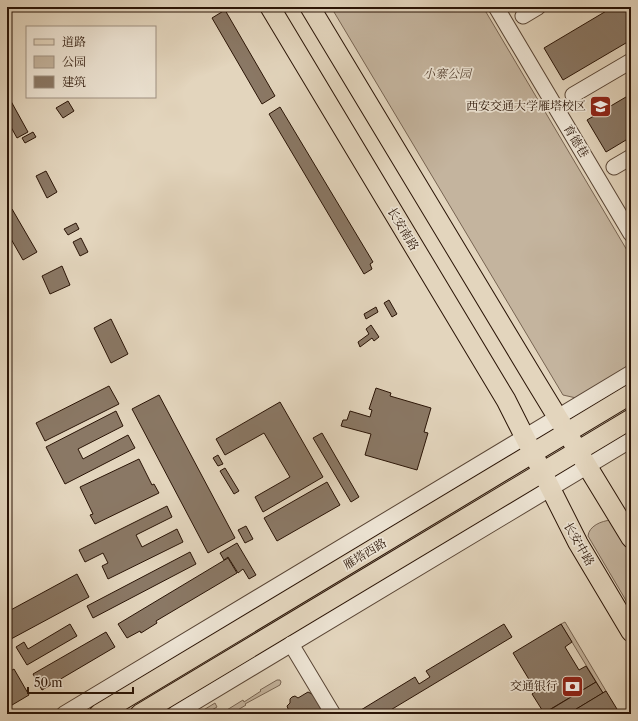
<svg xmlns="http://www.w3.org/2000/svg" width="638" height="721" viewBox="0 0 638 721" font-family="'Libre Caslon Text','Noto Serif SC',serif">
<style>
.green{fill:#c4b49e;stroke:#776452}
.building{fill:#8a7865;stroke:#2a1406}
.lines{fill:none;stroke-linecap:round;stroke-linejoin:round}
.minor-casing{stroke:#584434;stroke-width:17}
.major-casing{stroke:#2a1406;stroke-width:21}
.minor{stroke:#ede4d4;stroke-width:15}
.major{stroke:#e3d5bd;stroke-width:19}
.labels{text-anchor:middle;stroke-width:3.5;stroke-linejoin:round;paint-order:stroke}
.park-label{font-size:12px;font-style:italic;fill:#584434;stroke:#ede4d4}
.poi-label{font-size:12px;fill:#2a1406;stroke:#ede4d4;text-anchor:end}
.street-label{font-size:12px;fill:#2a1406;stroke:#ede4d4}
</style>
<rect width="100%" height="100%" fill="#e3d5bd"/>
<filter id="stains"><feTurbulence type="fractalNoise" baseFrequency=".005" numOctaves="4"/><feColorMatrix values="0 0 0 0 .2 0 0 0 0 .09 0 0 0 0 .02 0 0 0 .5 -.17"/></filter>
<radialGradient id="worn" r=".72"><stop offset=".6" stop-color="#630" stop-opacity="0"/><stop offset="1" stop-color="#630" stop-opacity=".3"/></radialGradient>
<g class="green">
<polygon points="331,7 483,7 631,257 631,371 585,400 563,395"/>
<path d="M611,520L613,522L631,552V609L588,536C589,526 601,521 611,520Z"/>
<polygon points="565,622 606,691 603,693 561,624"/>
<polygon points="277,680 280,680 281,682 280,685 245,704 246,705 231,714 222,714 222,713 243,700 244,702 261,691 260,690"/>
<polygon points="215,703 217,707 205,714 197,714"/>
</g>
<g class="building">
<polygon points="613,7 631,7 631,40 563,80 544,48"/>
<polygon points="225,10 275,96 262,104 212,18"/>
<polygon points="7,94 28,132 17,138 7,120"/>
<polygon points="631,94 631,137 606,152 587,120"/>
<polygon points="68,101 74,111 63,118 56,108"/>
<polygon points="280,107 373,262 370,264 372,269 364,274 269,114"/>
<polygon points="33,132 36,137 25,143 22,138"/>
<polygon points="46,171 57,192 47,198 36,176"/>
<polygon points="12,209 37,252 23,260 7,232 7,212"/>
<polygon points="76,223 79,229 68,235 64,229"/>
<polygon points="81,238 88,252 80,256 73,242"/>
<polygon points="62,266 70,285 50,294 42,276"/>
<polygon points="389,300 397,314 392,317 384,303"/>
<polygon points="376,307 378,312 366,319 364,314"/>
<polygon points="111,319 128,354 111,363 94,328"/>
<polygon points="371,325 379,337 374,341 372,338 360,347 358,342 369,334 366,329"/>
<polygon points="109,386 119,404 45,441 36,423"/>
<polygon points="376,388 391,393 390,396 431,408 424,432 428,433 417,470 365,455 371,434 341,426 343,420 347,420 350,411 370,417 372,410 369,409"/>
<polygon points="159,395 235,538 208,553 132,409"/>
<polygon points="280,402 323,477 263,512 255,497 290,477 264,433 225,455 216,439"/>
<polygon points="116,411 123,426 78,449 83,459 128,435 135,448 65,484 46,447"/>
<polygon points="322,433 359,497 351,502 313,438"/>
<polygon points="218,455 223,464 218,466 213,458"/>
<polygon points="139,459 152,485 154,484 159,493 95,524 90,515 93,514 80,487"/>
<polygon points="225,468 239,491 234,494 220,471"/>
<polygon points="327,482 340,505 277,541 264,518"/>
<polygon points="167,506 172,517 136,535 142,547 177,529 183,542 108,579 102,566 108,563 103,553 85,562 79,550"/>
<polygon points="246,526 253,539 245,543 238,530"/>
<polygon points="237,543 256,575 249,579 243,569 238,573 228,557 224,560 220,553"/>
<polygon points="190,552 196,564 93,618 87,606"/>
<polygon points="228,558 237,573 156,621 157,623 141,633 140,631 127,638 118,624"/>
<polygon points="77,574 89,597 11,639 7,631 7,612"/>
<polygon points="70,624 77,636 27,665 16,647 24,642 28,649"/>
<polygon points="504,624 512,637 384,714 357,714 356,713 415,677 419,684 430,677 426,671"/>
<polygon points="561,624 572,642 565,647 579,670 586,666 596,682 544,713 532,694 536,691 513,653"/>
<polygon points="106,632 115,647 42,690 33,674"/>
<polygon points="14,669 29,695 7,708 7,673"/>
<polygon points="596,682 603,693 568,714 543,714"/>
<polygon points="606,691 620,714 568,714"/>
<polygon points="308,692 312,694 326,714 290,714 287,706 290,703 290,699 292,697 295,696 298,698"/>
</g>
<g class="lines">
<defs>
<g id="minor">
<polyline points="496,7 631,234"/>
<polyline points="523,16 538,7"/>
<polyline points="573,95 631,61"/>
<polyline points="614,167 631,157"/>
<polyline points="291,644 333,714"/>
<polyline points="64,714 631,373"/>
<polyline points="175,714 631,440"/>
</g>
<g id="major">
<polyline points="270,7 506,400 578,543 631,632"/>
<polyline points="310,7 536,382 631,538"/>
<polyline points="99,714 631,394"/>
<polyline points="140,714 631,419"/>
</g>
</defs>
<use href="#minor" class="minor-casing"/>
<use href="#major" class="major-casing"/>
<use href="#minor" class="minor"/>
<use href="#major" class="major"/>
</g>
<defs>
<symbol id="university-square" viewBox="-11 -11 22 22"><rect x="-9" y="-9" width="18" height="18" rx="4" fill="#8f2418" stroke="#ede4d4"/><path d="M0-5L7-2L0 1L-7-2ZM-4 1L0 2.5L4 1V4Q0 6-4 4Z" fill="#fff"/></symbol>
<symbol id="bank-square" viewBox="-11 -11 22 22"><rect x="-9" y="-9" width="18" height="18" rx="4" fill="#8f2418" stroke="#ede4d4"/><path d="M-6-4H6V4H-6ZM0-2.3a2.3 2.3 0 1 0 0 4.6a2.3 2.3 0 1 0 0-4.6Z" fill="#fff"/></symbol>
</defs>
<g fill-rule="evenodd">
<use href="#university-square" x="588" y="94" width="25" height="25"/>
<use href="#bank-square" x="560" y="674" width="25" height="25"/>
</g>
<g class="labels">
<g class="park-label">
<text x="447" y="78">小寨公园</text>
</g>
<g class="poi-label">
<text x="586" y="110">西安交通大学雁塔校区</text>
<text x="558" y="690">交通银行</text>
</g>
<g class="street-label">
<text transform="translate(576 141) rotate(59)" y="4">育德巷</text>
<text transform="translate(403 229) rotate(59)" y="4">长安南路</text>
<text transform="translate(579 544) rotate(60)" y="4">长安中路</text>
<text transform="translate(365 554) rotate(-31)" y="4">雁塔西路</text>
</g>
</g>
<rect width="638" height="721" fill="none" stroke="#e3d5bd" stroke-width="24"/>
<rect x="8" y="8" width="622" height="705" fill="none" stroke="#2a1406" stroke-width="2"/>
<rect x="12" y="12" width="614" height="697" fill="none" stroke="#2a1406"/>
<rect x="26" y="26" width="130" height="72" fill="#ede4d4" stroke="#9f9182"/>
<rect x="34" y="39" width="20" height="6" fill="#e3d5bd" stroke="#9f9182"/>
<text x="62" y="46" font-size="12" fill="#2a1406">道路</text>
<rect x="34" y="56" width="20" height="12" fill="#c4b49e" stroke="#9f9182"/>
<text x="62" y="66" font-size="12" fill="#2a1406">公园</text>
<rect x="34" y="76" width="20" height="12" fill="#8a7865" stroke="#9f9182"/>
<text x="62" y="86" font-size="12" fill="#2a1406">建筑</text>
<path d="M28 687v6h105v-6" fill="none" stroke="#2a1406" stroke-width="2"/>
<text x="34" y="687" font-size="12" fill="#2a1406" stroke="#ede4d4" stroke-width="3" paint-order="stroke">50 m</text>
<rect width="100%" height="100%" filter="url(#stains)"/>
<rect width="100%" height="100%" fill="url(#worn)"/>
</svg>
